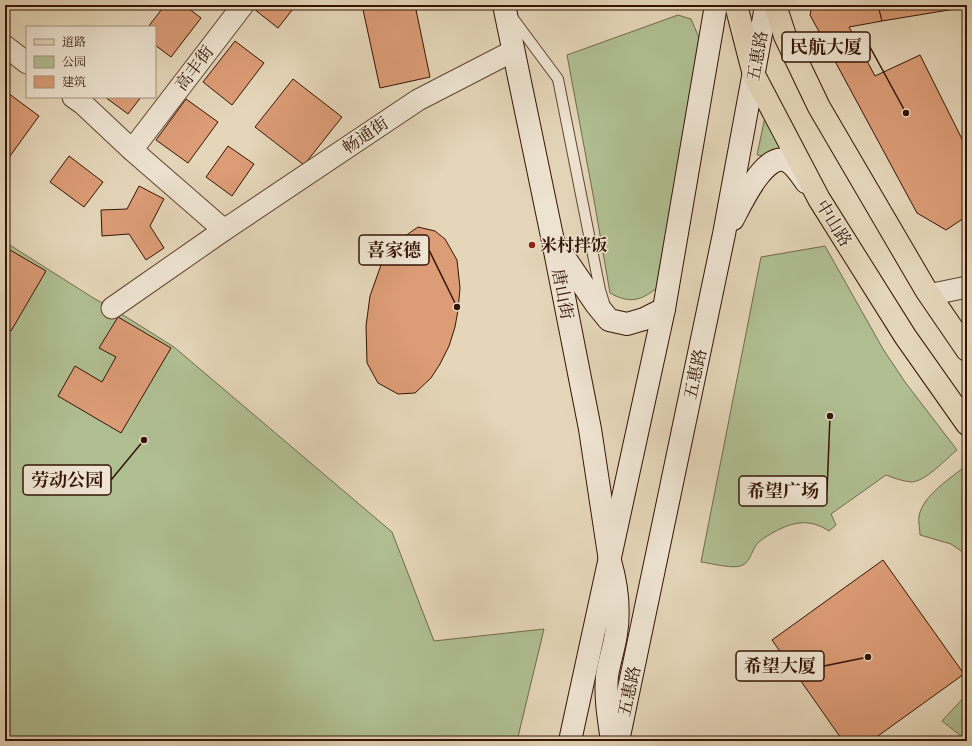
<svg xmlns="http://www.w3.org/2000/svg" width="972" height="746" viewBox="0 0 972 746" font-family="'Sorts Mill Goudy','Noto Serif SC',serif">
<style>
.green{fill:#b0bf92;stroke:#726a4b}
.building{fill:#db9c76;stroke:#351404}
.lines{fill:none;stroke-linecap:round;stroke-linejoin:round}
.lane-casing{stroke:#614431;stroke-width:12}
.street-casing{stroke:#614431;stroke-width:23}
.secondary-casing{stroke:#351404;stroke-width:24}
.primary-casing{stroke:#351404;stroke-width:24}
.lane{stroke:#eee4d2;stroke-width:10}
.street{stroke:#eee4d2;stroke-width:21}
.secondary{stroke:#eee4d2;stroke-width:22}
.primary{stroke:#e5d6b9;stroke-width:22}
.poi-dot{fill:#8f2418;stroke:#eee4d2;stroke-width:1.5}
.labels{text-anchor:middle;stroke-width:3;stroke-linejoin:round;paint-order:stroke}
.street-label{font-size:17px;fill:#351404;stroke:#eee4d2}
.poi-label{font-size:17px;font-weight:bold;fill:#351404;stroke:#eee4d2;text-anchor:start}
.leader{fill:none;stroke:#351404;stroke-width:1.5}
.callout-dot{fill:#351404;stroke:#eee4d2;stroke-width:1.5}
.callout{fill:#eee4d2;stroke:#351404;stroke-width:1.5}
.callout-label{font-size:18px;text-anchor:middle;font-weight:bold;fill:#351404}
</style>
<rect width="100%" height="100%" fill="#e5d6b9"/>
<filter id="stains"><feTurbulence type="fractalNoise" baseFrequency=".005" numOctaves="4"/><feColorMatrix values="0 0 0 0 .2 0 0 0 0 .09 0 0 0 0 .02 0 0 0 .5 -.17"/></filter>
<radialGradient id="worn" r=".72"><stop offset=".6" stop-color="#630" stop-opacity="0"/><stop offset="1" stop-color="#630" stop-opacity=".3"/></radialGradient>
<g class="green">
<path d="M678,15L691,19L700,40L658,287C641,301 630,304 610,293L594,200L567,55Z"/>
<polygon points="766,112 788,149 767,156 757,155"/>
<polygon points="5,242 95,299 112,308 174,347 392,532 434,641 544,629 517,741 5,741"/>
<path d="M825,246L883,349L905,382L957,450C946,459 925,482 911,482C902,481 894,478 886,475L831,514L836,525L829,531C809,518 793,522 774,532C769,535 763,538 759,542C752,548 751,561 743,565C734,570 711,563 701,562L761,257Z"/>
<path d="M967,465V555L951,544L920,535C920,529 918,522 919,516C923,495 951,478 967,465Z"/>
<polygon points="967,694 967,741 963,741 960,735 942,721"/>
</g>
<g class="building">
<polygon points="165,5 184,5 201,18 171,57 155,45 155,27 148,27"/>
<polygon points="249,5 296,5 278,28"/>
<polygon points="362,5 415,5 430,77 380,88"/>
<polygon points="812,5 878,5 882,21 849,27 875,76 920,55 967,149 967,216 946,230 917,213 810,15"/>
<polygon points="878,5 967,5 967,7 882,21"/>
<polygon points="235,41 264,63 232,105 203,82"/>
<polygon points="293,79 342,117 304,165 255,127"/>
<polygon points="8,93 39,116 5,163 5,97"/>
<polygon points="105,97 141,97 128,114"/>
<polygon points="186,99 218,122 188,163 156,140"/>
<polygon points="228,146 254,164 232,196 206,177"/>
<polygon points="69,156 103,182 84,207 50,182"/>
<polygon points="139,186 164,199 150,226 164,248 146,260 129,234 102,236 101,210 127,209"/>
<polygon points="418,227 435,231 445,239 457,260 460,288 458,310 455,327 449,346 440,364 431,378 415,393 398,394 378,383 367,363 366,326 370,296 381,265 401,239"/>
<polygon points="5,247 46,271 11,331 5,327"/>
<polygon points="118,317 171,348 121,433 58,396 75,366 102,382 116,357 99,348"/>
<polygon points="883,560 964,674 871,741 843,741 772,640"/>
</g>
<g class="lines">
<defs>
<polyline id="lane" points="512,17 558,79 600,290 604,303"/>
<g id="street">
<polyline points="5,46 27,63"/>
<polyline points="73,97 83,104 132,150 224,230 418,100 513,51"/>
<polyline points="132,150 243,5"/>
<polyline points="926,290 933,294 967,287"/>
<polyline points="112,308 224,230"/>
</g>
<g id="secondary">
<path d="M504,5L553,241L590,429L610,561C617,585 620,608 616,634C614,648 609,662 607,676C605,698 609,720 612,741"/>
<path d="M733,219C741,204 765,151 787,161C795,165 801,175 806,182"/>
<polyline points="558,248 596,304 609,320 627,324 644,319 664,309"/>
<polyline points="570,741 664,309 716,5"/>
<polyline points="618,741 724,234 765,12 765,5"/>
</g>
<g id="primary">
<polyline points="736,5 754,75 819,199 905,336 967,424"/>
<polyline points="775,5 785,36 819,107 926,290 967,350"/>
</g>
</defs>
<use href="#lane" class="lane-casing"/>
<use href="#street" class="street-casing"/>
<use href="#secondary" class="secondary-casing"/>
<use href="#primary" class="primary-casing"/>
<use href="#lane" class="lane"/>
<use href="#street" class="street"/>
<use href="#secondary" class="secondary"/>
<use href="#primary" class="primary"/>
</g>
<circle class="poi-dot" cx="532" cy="245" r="4"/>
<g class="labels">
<g class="street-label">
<text transform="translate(757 56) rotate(-80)" y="6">五惠路</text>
<text transform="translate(194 68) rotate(-53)" y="6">高丰街</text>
<text transform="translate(365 135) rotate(-34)" y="6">畅通街</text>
<text transform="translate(834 223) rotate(58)" y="6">中山路</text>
<text transform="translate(563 294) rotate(79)" y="6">唐山街</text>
<text transform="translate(695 374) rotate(-78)" y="6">五惠路</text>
<text transform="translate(629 691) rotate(-78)" y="6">五惠路</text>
</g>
<g class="poi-label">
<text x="540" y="251">米村拌饭</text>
</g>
</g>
<path class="leader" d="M906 113L870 47M457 307L429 250M144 440L111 480M830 416L827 491M868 657L824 666"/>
<g class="callout-dot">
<circle cx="906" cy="113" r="4"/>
<circle cx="457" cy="307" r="4"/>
<circle cx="144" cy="440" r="4"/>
<circle cx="830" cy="416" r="4"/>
<circle cx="868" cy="657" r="4"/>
</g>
<g class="callout">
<rect x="782" y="32" width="88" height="30" rx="4"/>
<rect x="359" y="235" width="70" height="30" rx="4"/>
<rect x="23" y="465" width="88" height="30" rx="4"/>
<rect x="739" y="476" width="88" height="30" rx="4"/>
<rect x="736" y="651" width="88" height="30" rx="4"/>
</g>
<g class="callout-label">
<text x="826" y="53">民航大厦</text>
<text x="394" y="256">喜家德</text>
<text x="67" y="486">劳动公园</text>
<text x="783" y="497">希望广场</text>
<text x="780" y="672">希望大厦</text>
</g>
<rect width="972" height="746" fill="none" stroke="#e5d6b9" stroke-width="20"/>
<rect x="6" y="6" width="960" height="734" fill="none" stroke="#351404" stroke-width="2"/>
<rect x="10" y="10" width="952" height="726" fill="none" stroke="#351404"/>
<rect x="26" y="26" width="130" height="72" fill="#eee4d2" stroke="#a49180"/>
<rect x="34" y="39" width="20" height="6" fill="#e5d6b9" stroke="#a49180"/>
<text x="62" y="46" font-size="12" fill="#351404">道路</text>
<rect x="34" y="56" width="20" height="12" fill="#b0bf92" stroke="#a49180"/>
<text x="62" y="66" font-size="12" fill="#351404">公园</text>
<rect x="34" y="76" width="20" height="12" fill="#db9c76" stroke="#a49180"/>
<text x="62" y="86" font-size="12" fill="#351404">建筑</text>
<rect width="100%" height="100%" filter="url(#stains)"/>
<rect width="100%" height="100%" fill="url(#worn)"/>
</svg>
